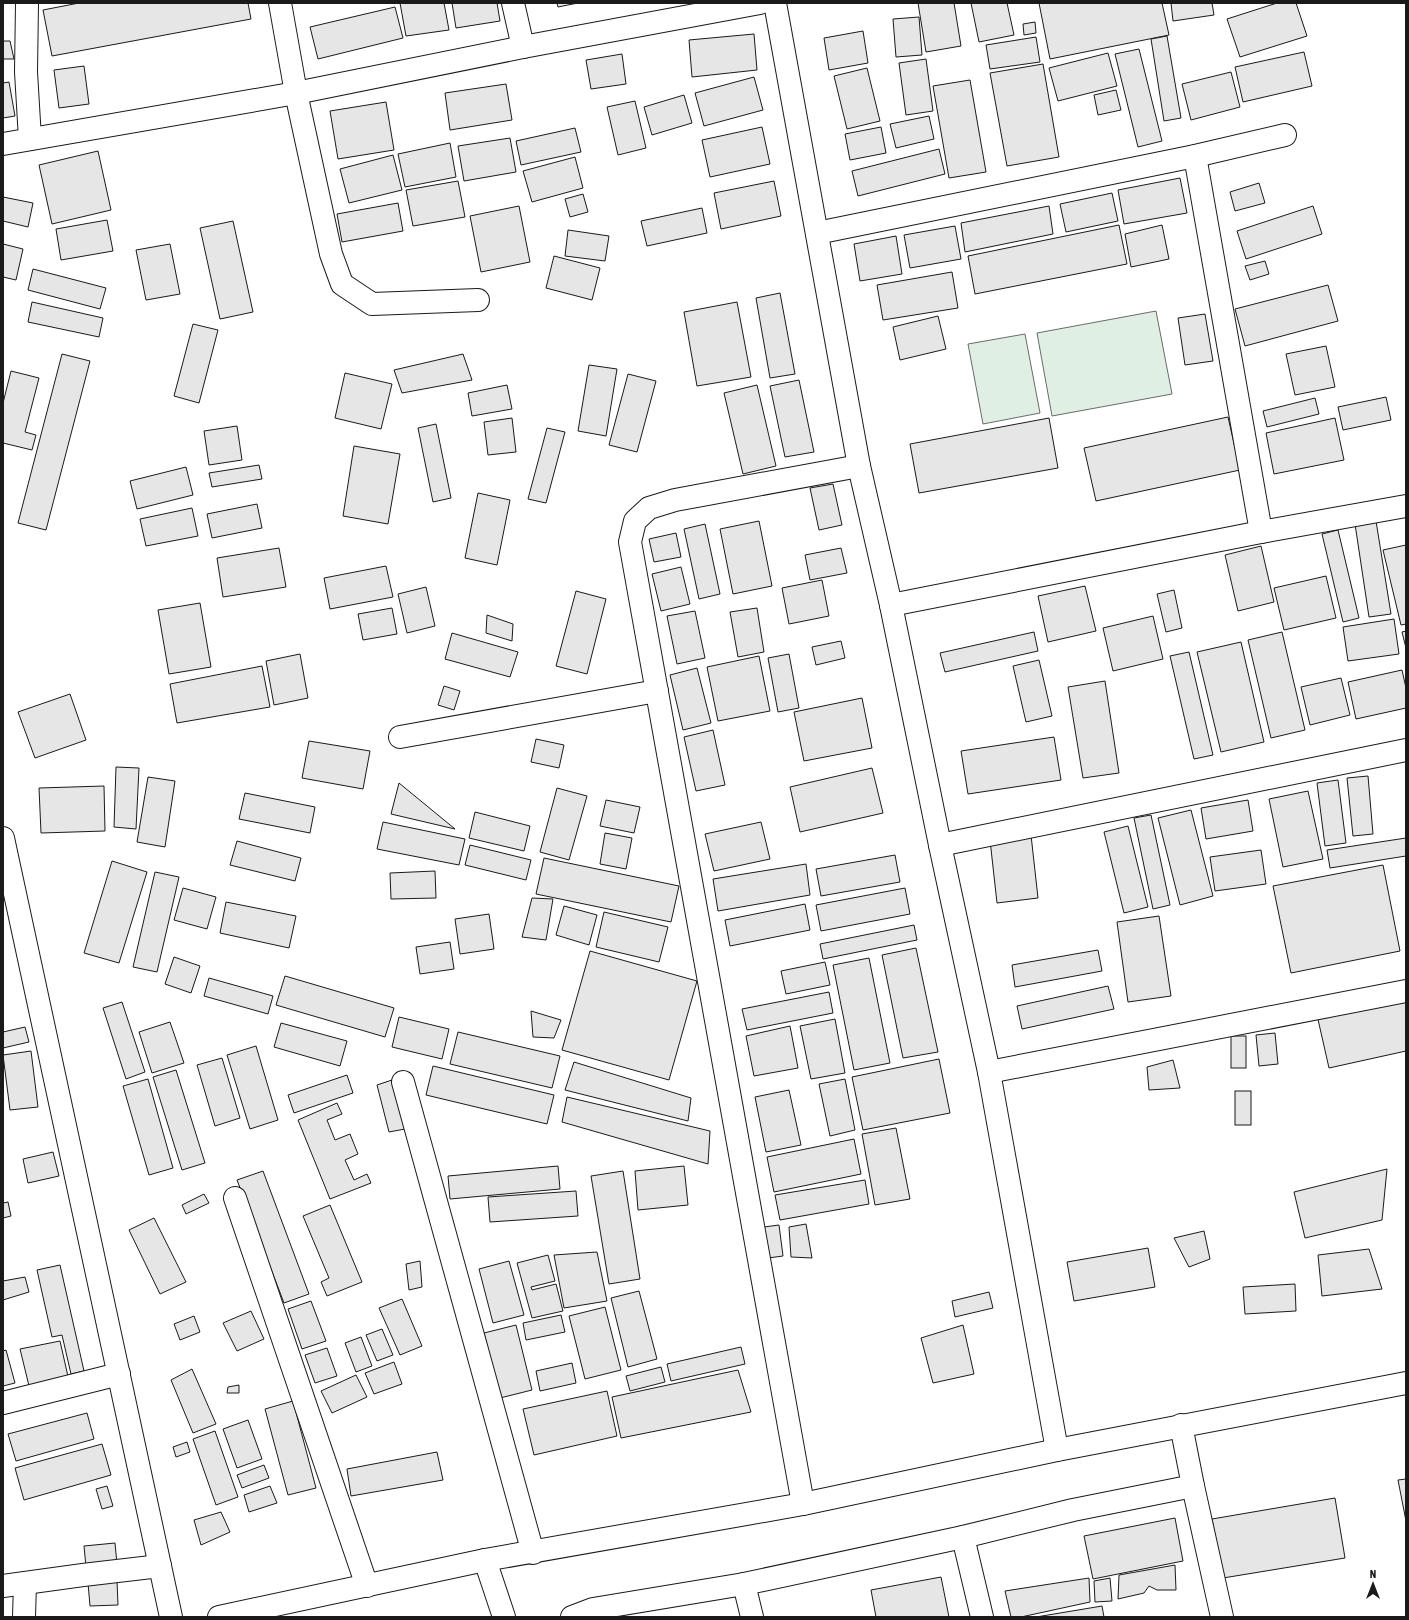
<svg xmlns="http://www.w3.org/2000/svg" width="1409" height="1620" viewBox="0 0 1409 1620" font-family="'Asap Condensed',sans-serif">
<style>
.green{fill:#e0efe3;stroke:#6a6a6a}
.building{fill:#e6e6e6;stroke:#1a1a1a}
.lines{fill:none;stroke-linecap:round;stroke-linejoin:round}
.minor-casing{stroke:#1a1a1a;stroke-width:24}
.minor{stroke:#fff;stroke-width:22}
</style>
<rect width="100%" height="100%" fill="#fff"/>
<g class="green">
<polygon points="1156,311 1172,394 1052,416 1037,333"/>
<polygon points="1025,334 1040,413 983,424 968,344"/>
</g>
<g class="building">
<polygon points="79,3 248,3 251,19 52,56 43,10"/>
<polygon points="400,3 444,3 449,30 406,36"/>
<polygon points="452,3 497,3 500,21 456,28"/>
<polygon points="557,3 578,3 558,7"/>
<polygon points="918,3 954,3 961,46 926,52"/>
<polygon points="971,3 1007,3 1014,35 979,42"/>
<polygon points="1039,3 1162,3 1169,35 1050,59"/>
<polygon points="1171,3 1212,3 1214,15 1173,21"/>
<polygon points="1277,3 1296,3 1307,36 1240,57 1227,19"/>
<polygon points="395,7 403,38 318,59 310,27"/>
<polygon points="919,17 922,55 896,57 893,19"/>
<polygon points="1035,22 1036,33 1024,35 1023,24"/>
<polygon points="863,31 868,63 829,70 824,38"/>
<polygon points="754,34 757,70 692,77 689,40"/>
<polygon points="1167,36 1181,118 1164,121 1151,39"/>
<polygon points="1036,37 1040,62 990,69 986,45"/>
<polygon points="3,41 10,41 14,59 3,59"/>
<polygon points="1139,49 1162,141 1138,147 1115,54"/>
<polygon points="1304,52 1312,86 1243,102 1235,67"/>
<polygon points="1108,53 1117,86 1058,101 1049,68"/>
<polygon points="622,54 626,84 591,89 586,60"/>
<polygon points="926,59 933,111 906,115 899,63"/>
<polygon points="1043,64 1059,157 1007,166 990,73"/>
<polygon points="84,66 89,104 59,108 54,70"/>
<polygon points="867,68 880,121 847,129 834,76"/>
<polygon points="1231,72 1240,107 1191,120 1182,84"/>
<polygon points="754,77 763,110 704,126 695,93"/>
<polygon points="970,80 986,172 949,178 933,86"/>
<polygon points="9,82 15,116 3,118 3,83"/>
<polygon points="506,84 512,120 450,130 445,93"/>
<polygon points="1116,90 1121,110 1098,115 1094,95"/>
<polygon points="684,95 692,123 652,135 644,107"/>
<polygon points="635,101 646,148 618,155 607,107"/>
<polygon points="386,102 394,150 338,159 330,111"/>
<polygon points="929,116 934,139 896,148 890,124"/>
<polygon points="762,127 770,164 710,177 702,140"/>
<polygon points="881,127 886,153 850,160 845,134"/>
<polygon points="575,128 581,152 521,165 516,141"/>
<polygon points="510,138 516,172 464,181 458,146"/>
<polygon points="450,143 456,177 405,187 398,154"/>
<polygon points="939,149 945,174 858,196 852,171"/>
<polygon points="98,151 111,210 52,224 39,165"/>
<polygon points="393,155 402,190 349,203 340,169"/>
<polygon points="575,157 583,188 532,202 523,171"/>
<polygon points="1180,178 1187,213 1124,224 1118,190"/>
<polygon points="458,181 465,217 413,226 406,190"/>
<polygon points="774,181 781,216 721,229 714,193"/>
<polygon points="1259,183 1265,203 1235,211 1230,192"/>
<polygon points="1112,193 1118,221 1066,232 1060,204"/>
<polygon points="583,194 588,212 570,217 565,199"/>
<polygon points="3,197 33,203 28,227 3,221"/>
<polygon points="398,203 403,231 342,242 337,214"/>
<polygon points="519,206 530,262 481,272 470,216"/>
<polygon points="1049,206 1053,234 965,252 961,223"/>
<polygon points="1313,206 1322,234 1246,259 1237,231"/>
<polygon points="702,208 707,233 647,246 641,221"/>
<polygon points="107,220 113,251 61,260 56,229"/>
<polygon points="233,221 253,312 220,319 200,228"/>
<polygon points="1119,225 1127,264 975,294 968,256"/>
<polygon points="1162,225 1169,259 1131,267 1125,234"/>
<polygon points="955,226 961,259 910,268 904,235"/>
<polygon points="568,230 609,236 605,261 565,256"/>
<polygon points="896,236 902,274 860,281 854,244"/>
<polygon points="3,244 23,249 16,280 3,277"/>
<polygon points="170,244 180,294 146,300 136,250"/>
<polygon points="554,256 600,268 592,300 546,288"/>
<polygon points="1265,261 1269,274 1250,280 1245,266"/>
<polygon points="33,269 106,288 100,309 28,290"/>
<polygon points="952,272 958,308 883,320 877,285"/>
<polygon points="1328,285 1338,321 1245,346 1235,309"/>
<polygon points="780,293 795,374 770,378 756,298"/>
<polygon points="32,302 103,318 99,337 28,322"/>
<polygon points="737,302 751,377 697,386 684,312"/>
<polygon points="1205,314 1213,361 1185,365 1178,318"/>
<polygon points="938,316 946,349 900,360 893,327"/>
<polygon points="193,324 218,330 199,403 174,396"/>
<polygon points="1326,346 1335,387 1295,395 1286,354"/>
<polygon points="62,354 90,361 46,530 18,523"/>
<polygon points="463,354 472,380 402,393 394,370"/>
<polygon points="589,365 617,369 606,436 578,431"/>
<polygon points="11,371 39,378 25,432 36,435 32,450 3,443 3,403"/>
<polygon points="345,373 392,384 381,429 335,418"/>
<polygon points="628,374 656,381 637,452 609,445"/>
<polygon points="799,380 814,452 785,457 770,386"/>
<polygon points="507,385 512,409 472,416 468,393"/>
<polygon points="757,385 776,466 743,474 724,393"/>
<polygon points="1386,397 1391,420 1343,430 1338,407"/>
<polygon points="1315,398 1319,414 1267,427 1263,411"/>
<polygon points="1228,417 1240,470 1096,501 1084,448"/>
<polygon points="512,418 516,452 488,455 484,422"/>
<polygon points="1049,418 1058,468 919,493 910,444"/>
<polygon points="1335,418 1344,460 1274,474 1266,433"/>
<polygon points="436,424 451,498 433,502 418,428"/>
<polygon points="237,426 242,460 209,465 204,431"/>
<polygon points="547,428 565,432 546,503 528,499"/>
<polygon points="354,446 400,454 388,524 343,516"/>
<polygon points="259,465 262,479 212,487 209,473"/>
<polygon points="186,467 193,495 137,509 130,481"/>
<polygon points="833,484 842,525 819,530 810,488"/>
<polygon points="478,493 510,500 497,565 465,558"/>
<polygon points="257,504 262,528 212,538 207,514"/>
<polygon points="192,508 198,536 146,546 140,519"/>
<polygon points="759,521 772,586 733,594 720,529"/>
<polygon points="1376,521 1391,614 1369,617 1355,524"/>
<polygon points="705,524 720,594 699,599 684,529"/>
<polygon points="1338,530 1359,618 1343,622 1322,534"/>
<polygon points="676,533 681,557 654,562 649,539"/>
<polygon points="1406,545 1406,624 1401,625 1383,550"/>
<polygon points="1261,546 1274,602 1238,611 1225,555"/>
<polygon points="279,548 286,587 223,597 217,558"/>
<polygon points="841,548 847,573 810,580 805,555"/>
<polygon points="386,566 393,597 330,609 324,578"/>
<polygon points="681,567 690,604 661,611 652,574"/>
<polygon points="1326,576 1336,618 1284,630 1274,588"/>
<polygon points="822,580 829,616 789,624 782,588"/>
<polygon points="1085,586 1096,631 1048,642 1038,596"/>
<polygon points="426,587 435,626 407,633 398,594"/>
<polygon points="1174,590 1182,628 1166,632 1157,594"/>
<polygon points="576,591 606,599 587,674 556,666"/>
<polygon points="200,603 211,667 169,674 158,610"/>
<polygon points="392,608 397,634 363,640 358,614"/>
<polygon points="757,608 764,652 738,657 730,612"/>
<polygon points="695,611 705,658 677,664 667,616"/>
<polygon points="487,615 513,624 512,641 486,633"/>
<polygon points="1153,616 1163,659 1113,671 1103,628"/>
<polygon points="1394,619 1399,654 1348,661 1343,627"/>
<polygon points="1406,631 1406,648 1402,632"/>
<polygon points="1034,632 1038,651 945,672 940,653"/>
<polygon points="1282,632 1305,730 1271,738 1248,640"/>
<polygon points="452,633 518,652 510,677 445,659"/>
<polygon points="841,641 845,658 816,665 812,647"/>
<polygon points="1241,642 1264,742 1221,752 1197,652"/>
<polygon points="1189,652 1213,755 1194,759 1170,656"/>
<polygon points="300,654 308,698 274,705 266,661"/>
<polygon points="789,654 799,708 778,712 768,658"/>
<polygon points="759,656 770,711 718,721 707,667"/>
<polygon points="1039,660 1052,716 1026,722 1013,666"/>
<polygon points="262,666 270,707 177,723 170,684"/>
<polygon points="697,668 711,723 683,730 670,675"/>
<polygon points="1402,670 1406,688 1406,708 1356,719 1348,682"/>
<polygon points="1341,678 1350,715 1310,725 1301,687"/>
<polygon points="1105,681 1119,773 1083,778 1068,687"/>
<polygon points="444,686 460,691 454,710 438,705"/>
<polygon points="70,694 86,740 35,758 18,712"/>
<polygon points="862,698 872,748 804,761 794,712"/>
<polygon points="713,730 725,785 696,791 684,737"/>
<polygon points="1054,737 1061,780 968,794 961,751"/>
<polygon points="536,739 564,745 559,768 531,762"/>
<polygon points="309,741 370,751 363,789 302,778"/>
<polygon points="116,767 139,768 136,829 114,827"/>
<polygon points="872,768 883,813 800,832 790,787"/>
<polygon points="1368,776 1373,834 1353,836 1347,778"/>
<polygon points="148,777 175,781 165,847 137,842"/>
<polygon points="1338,780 1346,843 1325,846 1317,783"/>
<polygon points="399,783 455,829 391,814"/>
<polygon points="104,786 105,831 41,833 39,788"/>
<polygon points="557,788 587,796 569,860 540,852"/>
<polygon points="1308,791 1323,859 1283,867 1269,799"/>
<polygon points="245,793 315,807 310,833 239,819"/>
<polygon points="606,800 640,807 634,833 600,826"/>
<polygon points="1248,800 1253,831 1206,839 1201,808"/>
<polygon points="1191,810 1213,896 1180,905 1158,818"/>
<polygon points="475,812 530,826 524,851 469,838"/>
<polygon points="1151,815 1170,905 1153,909 1134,818"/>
<polygon points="383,822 465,839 459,865 377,849"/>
<polygon points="761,822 770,859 714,871 705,834"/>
<polygon points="1128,826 1148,907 1124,913 1104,832"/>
<polygon points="605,833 632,838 626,869 600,864"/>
<polygon points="1031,835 1038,898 997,903 990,840"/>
<polygon points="1406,838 1406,856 1330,868 1327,850"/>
<polygon points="237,841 301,858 295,881 230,865"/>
<polygon points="470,845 531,860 526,880 465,865"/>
<polygon points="1261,850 1266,884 1215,891 1210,857"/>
<polygon points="895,855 900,882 821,896 816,869"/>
<polygon points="544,858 679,886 671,922 536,894"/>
<polygon points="112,861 147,872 119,963 84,953"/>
<polygon points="806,864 810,895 718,911 713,879"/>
<polygon points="1383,865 1400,951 1291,973 1273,886"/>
<polygon points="435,871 436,898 391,899 390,873"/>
<polygon points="155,872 179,877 157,972 133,967"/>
<polygon points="183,888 216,897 207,929 174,920"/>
<polygon points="905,888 910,914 821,931 816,905"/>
<polygon points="532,898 553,899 546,940 522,937"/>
<polygon points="226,902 296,916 289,948 220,933"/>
<polygon points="805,904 810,930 730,946 725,920"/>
<polygon points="564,906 597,915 589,945 556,935"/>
<polygon points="604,912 668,927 659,962 596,947"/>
<polygon points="489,914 494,949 460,954 455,919"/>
<polygon points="1159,916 1171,996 1128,1002 1117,922"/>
<polygon points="914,925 917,940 823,959 820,944"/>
<polygon points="450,942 454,969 420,974 416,947"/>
<polygon points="916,948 938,1052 903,1058 882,955"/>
<polygon points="1098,950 1102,971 1015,987 1012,965"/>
<polygon points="590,951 697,981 669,1080 562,1050"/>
<polygon points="174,957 200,966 191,993 165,984"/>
<polygon points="869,958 890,1063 854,1070 833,965"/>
<polygon points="825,962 830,985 786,994 781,971"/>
<polygon points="285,976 394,1008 385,1037 276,1005"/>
<polygon points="209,978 273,996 268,1014 204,996"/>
<polygon points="1108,986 1114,1009 1022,1029 1017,1006"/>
<polygon points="829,992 833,1013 747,1030 742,1009"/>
<polygon points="1406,996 1406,1051 1329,1068 1317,1015"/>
<polygon points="122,1002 145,1072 126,1079 103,1008"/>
<polygon points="531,1011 561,1020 554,1038 533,1037"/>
<polygon points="399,1017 449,1029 442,1059 392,1047"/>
<polygon points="835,1019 845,1073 811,1079 800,1026"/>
<polygon points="170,1022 184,1063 152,1073 139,1032"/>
<polygon points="281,1023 347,1041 340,1066 274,1047"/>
<polygon points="790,1026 798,1068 754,1076 746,1036"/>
<polygon points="25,1027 29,1042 3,1048 3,1032"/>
<polygon points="458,1032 560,1056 552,1088 450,1064"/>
<polygon points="1275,1033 1278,1064 1259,1066 1256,1035"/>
<rect x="1231" y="1036" width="15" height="32"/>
<polygon points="256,1046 278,1120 250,1129 227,1055"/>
<polygon points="31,1051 38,1107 10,1110 3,1055"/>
<polygon points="222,1058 240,1118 215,1126 197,1065"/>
<polygon points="939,1059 950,1113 863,1130 852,1077"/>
<polygon points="1173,1060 1180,1088 1149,1090 1147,1067"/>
<polygon points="574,1062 691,1098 688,1121 565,1090"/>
<polygon points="433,1066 554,1095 547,1124 426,1095"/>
<polygon points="176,1070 205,1163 182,1170 153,1077"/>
<polygon points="347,1075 353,1093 294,1113 288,1095"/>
<polygon points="148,1079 173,1168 149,1175 123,1086"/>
<polygon points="845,1079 855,1130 830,1136 819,1084"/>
<polygon points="392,1080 405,1129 389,1132 377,1085"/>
<polygon points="789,1090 801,1145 766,1152 755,1097"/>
<rect x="1235" y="1091" width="16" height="34"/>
<polygon points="567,1097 710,1131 708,1164 562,1122"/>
<polygon points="337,1103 342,1114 327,1120 335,1140 350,1134 358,1154 345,1160 354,1180 367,1174 371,1183 330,1199 298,1120"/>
<polygon points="896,1128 910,1199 875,1205 862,1134"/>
<polygon points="854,1139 861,1174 774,1192 767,1157"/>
<polygon points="53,1152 59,1176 28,1183 23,1159"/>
<polygon points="558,1166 560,1189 450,1199 448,1176"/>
<polygon points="684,1166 688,1205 638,1210 635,1171"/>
<polygon points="1387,1169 1382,1220 1305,1238 1294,1192"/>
<polygon points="263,1171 309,1294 284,1303 237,1180"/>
<polygon points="623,1171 640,1279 609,1284 591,1176"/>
<polygon points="865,1180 869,1204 780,1220 775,1195"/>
<polygon points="576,1191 578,1216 490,1222 488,1197"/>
<polygon points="204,1194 209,1203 186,1214 182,1205"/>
<polygon points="8,1202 11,1216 3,1218 3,1203"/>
<polygon points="330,1205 362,1282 327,1296 321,1282 329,1278 303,1216"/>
<polygon points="154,1218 186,1282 160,1294 129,1230"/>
<polygon points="806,1224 812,1258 791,1257 789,1227"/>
<polygon points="779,1225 783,1256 768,1258 764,1227"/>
<polygon points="1204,1231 1210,1259 1189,1267 1174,1238"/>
<polygon points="1148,1248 1155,1287 1074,1301 1067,1262"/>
<polygon points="1369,1249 1382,1289 1322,1296 1318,1255"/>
<polygon points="597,1252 607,1301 564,1308 554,1255"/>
<polygon points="548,1255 555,1281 531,1287 532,1290 556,1284 563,1311 532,1318 517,1263"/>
<polygon points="420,1261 422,1287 409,1290 406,1264"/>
<polygon points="509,1261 524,1315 493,1323 479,1269"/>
<polygon points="60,1265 84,1371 71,1374 62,1335 52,1337 37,1270"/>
<polygon points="25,1277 29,1292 3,1300 3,1281"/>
<polygon points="1295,1284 1296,1311 1245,1314 1243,1287"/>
<polygon points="639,1291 657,1359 628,1367 611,1298"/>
<polygon points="989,1292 993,1308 955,1317 952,1301"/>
<polygon points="402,1299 422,1346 400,1355 379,1308"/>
<polygon points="311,1301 326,1341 302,1349 288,1309"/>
<polygon points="605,1307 621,1370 585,1379 569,1316"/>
<polygon points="251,1311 264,1339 237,1351 223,1323"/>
<polygon points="561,1315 565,1332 526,1340 523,1323"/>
<polygon points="194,1316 200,1332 180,1340 174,1324"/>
<polygon points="516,1325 532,1390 500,1398 484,1333"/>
<polygon points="963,1325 974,1374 933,1383 921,1338"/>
<polygon points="382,1329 393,1355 377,1361 366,1335"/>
<polygon points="361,1337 372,1366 356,1372 345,1343"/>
<polygon points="60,1341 69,1381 30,1390 20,1349"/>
<polygon points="741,1347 745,1364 671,1381 667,1364"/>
<polygon points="327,1348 337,1376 315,1383 305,1355"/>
<polygon points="6,1350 15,1383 3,1386 3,1351"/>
<polygon points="394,1362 402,1384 374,1394 365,1373"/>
<polygon points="572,1363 576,1383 540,1391 536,1371"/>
<polygon points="661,1367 665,1382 630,1391 626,1376"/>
<polygon points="192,1369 216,1424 193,1433 171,1380"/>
<polygon points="738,1370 751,1412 621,1438 612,1397"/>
<polygon points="356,1375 367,1397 332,1413 321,1391"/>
<polygon points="239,1385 239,1393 227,1393 228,1387"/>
<polygon points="607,1391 617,1436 534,1455 523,1409"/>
<polygon points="293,1401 316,1488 288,1495 265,1409"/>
<polygon points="87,1413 94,1439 16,1461 8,1434"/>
<polygon points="248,1420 262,1459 237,1468 223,1429"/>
<polygon points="215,1431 238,1497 216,1505 193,1439"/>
<polygon points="187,1442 190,1452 176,1457 173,1447"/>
<polygon points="102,1444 111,1475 24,1500 15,1468"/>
<polygon points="437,1452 443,1480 351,1496 347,1469"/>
<polygon points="264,1465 269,1478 242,1488 237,1475"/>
<polygon points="1406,1479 1406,1521 1398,1480"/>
<polygon points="107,1486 113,1506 102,1509 96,1489"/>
<polygon points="270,1486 277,1503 249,1512 244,1495"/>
<polygon points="1335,1498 1345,1558 1223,1578 1212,1519"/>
<polygon points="221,1512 230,1532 201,1545 194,1520"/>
<polygon points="1175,1518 1183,1561 1093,1579 1084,1536"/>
<polygon points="115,1543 117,1564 86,1567 84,1546"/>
<polygon points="1175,1565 1176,1590 1157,1590 1149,1586 1144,1593 1118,1599 1119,1575"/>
<polygon points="941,1577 949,1617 876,1617 871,1590"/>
<polygon points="1089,1578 1090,1602 1021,1617 1011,1617 1005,1591"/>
<polygon points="1110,1578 1112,1601 1095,1602 1094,1581"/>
<polygon points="117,1581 118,1605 90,1606 88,1583"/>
<polygon points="1102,1606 1104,1617 1036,1617"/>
</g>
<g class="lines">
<defs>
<g id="minor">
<polyline points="27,3 26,72 30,139"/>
<polyline points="280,3 296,93 331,254 342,284 372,304 478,300"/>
<polyline points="513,3 523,47"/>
<polyline points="775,3 859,466 891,605 940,845 989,1072 1057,1450"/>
<polyline points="3,144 296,93 523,47 760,3"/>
<polyline points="1195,156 1261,532"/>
<polyline points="817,233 1195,156 1285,135"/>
<polyline points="891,605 1261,532 1406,506"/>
<polyline points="400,737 657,691"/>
<polyline points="3,838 171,1617"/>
<polyline points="940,845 1406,750"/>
<polyline points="989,1072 1406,991"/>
<polyline points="403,1082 533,1553"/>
<polyline points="235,1198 367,1586"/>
<polyline points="3,1403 119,1374"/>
<polyline points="1181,1425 1193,1486 1222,1617"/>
<polyline points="803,1504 630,542 635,521 649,508 675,500 859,466"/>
<polyline points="963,1537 982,1617"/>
<polyline points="485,1560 504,1617"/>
<polyline points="744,1584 752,1617"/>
<polyline points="3,1586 83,1575 160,1566"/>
<polyline points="24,1617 25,1583"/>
<polyline points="219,1617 485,1560 803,1504 1057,1450 1406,1383"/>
<polyline points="572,1617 593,1609 744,1584 963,1537 1073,1510 1193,1486"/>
</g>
</defs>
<use href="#minor" class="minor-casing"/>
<use href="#minor" class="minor"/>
</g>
<rect width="1409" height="1620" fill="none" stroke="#1a1a1a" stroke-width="8"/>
<g transform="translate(1373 1584)" stroke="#ffffff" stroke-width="3" paint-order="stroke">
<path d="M0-3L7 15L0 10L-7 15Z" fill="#1a1a1a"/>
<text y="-6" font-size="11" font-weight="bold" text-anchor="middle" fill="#1a1a1a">N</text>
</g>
</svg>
